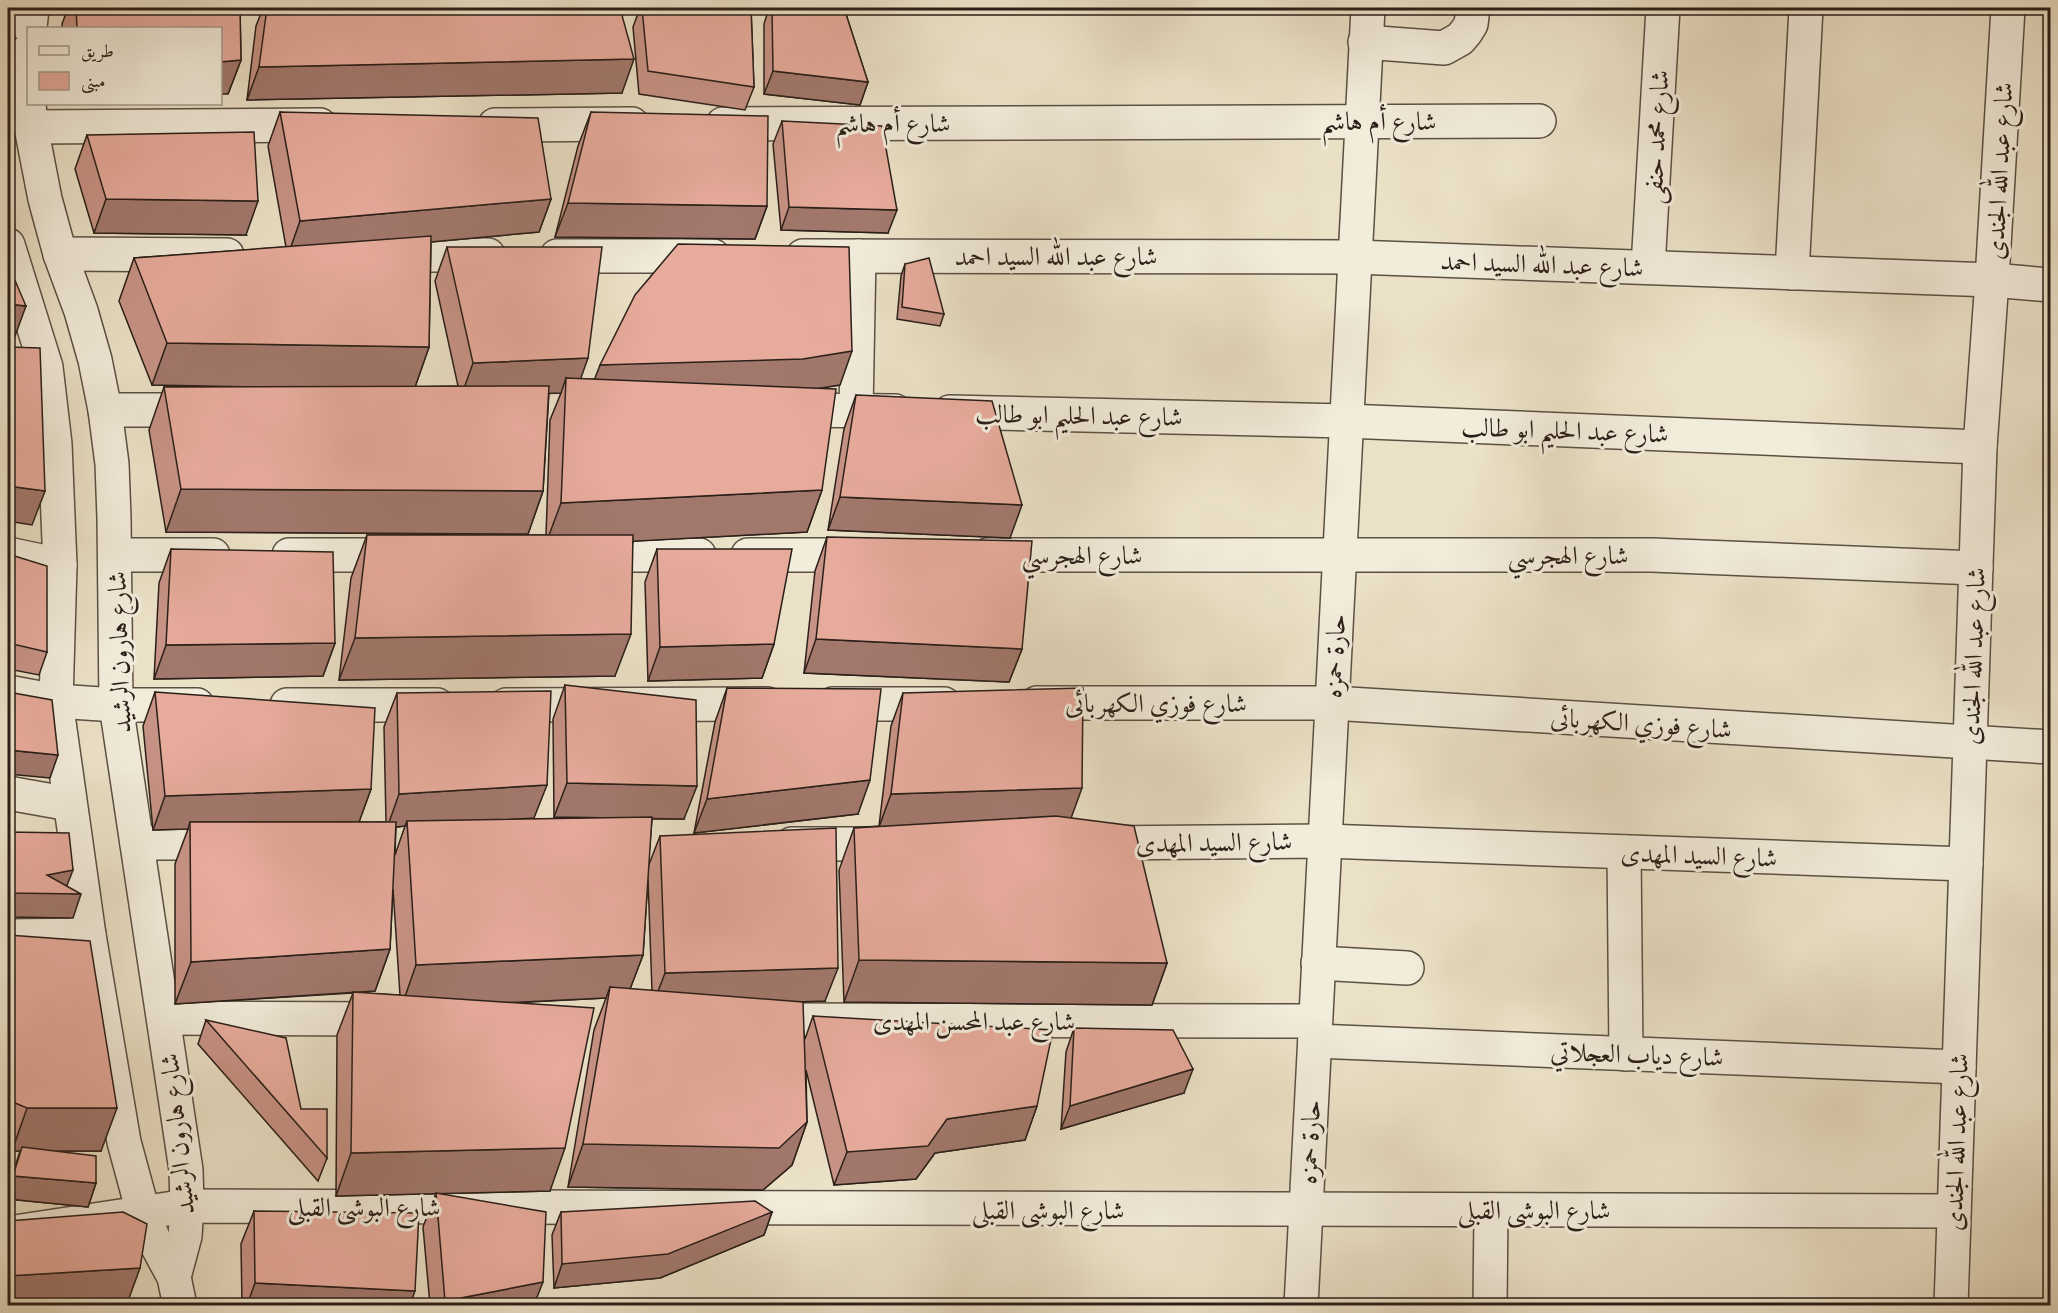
<svg xmlns="http://www.w3.org/2000/svg" width="2058" height="1313" viewBox="0 0 2058 1313" font-family="'IM FELL Double Pica',Amiri,serif">
<style>
.lines{fill:none;stroke-linecap:round;stroke-linejoin:round}
.street-casing{stroke:#5b5044;stroke-width:36}
.street{stroke:#f2ecdb;stroke-width:33}
.wall{fill:#c79386;stroke:#2b1f19;stroke-width:1.5;fill-rule:evenodd}
.shaded-wall{fill:#a2786d;stroke:#2b1f19;stroke-width:1.5}
.building{fill:#e7ab9c;stroke:#2b1f19;stroke-width:1.5}
.labels{text-anchor:middle;stroke-width:6;stroke-linejoin:round;paint-order:stroke}
.street-label{font-size:26px;fill:#2b1f19;stroke:#f2ecdb}
</style>
<rect width="100%" height="100%" fill="#ebe1c7"/>
<filter id="stains"><feTurbulence type="fractalNoise" baseFrequency=".00333" numOctaves="4"/><feColorMatrix values="0 0 0 0 .2 0 0 0 0 .09 0 0 0 0 .02 0 0 0 .5 -.17"/></filter>
<radialGradient id="worn" r=".72"><stop offset=".6" stop-color="#630" stop-opacity="0"/><stop offset="1" stop-color="#630" stop-opacity=".3"/></radialGradient>
<g class="lines">
<defs>
<g id="street">
<polyline points="30,28 32,8"/>
<polyline points="1365,42 1444,48 1460,39 1466,32 1471,24 1473,8"/>
<polyline points="28,51 28,89"/>
<polyline points="29,104 31,127 45,199 60,254 81,311 95,360 105,410 112,464 114,518 116,705 186,1170 187,1206 185,1236 174,1277"/>
<polyline points="723,124 1539,121"/>
<polyline points="495,125 632,124"/>
<polyline points="31,127 320,125"/>
<polyline points="8,245 46,367 55,444 60,565 56,701 89,935 124,1142 143,1212 154,1240 174,1277 180,1306"/>
<polyline points="60,254 227,255"/>
<polyline points="386,255 488,255"/>
<polyline points="557,256 713,256"/>
<polyline points="803,256 1354,257 1992,280 2050,285"/>
<polyline points="1648,267 1663,8"/>
<polyline points="1792,273 1806,8"/>
<polyline points="105,410 199,410"/>
<polyline points="788,410 895,411"/>
<polyline points="856,410 859,256"/>
<polyline points="950,412 1346,421 1980,447"/>
<polyline points="8,554 60,565"/>
<polyline points="116,555 213,555"/>
<polyline points="289,555 405,555"/>
<polyline points="589,555 699,555"/>
<polyline points="748,555 864,555"/>
<polyline points="988,555 1652,555 1976,568"/>
<polyline points="8,692 56,701 116,705 197,705"/>
<polyline points="1037,703 1332,703 2050,747"/>
<polyline points="833,704 944,704"/>
<polyline points="287,705 437,705"/>
<polyline points="506,705 767,704"/>
<polyline points="8,793 70,804"/>
<polyline points="137,843 227,843"/>
<polyline points="1095,843 1325,841 1966,864"/>
<polyline points="792,844 893,844"/>
<polyline points="1624,852 1626,1054"/>
<polyline points="8,936 89,935"/>
<polyline points="1318,963 1407,968"/>
<polyline points="164,1018 387,1019"/>
<polyline points="759,1020 1315,1021"/>
<polyline points="1315,1041 1959,1067"/>
<polyline points="8,1233 187,1206 1954,1211"/>
<polyline points="1301,1306 1368,8"/>
<polyline points="1490,1306 1491,1210"/>
<polyline points="1951,1306 1980,447 1992,280 2008,8"/>
</g>
</defs>
<use href="#street" class="street-casing"/>
<use href="#street" class="street"/>
</g>
<g class="wall">
<polygon points="68,8 240,8 241,60 228,94 220,28 62,28 62,24"/>
<polygon points="263,8 620,8 622,93 247,100 256,26"/>
<polygon points="640,8 751,8 754,87 745,110 639,94 633,27"/>
<polygon points="769,8 844,8 868,82 860,105 764,94 764,24"/>
<polygon points="280,112 551,199 539,232 431,242 429,347 415,387 458,386 435,281 447,247 581,379 840,385 819,388 822,490 807,532 633,541 615,676 339,680 351,578 367,535 546,535 550,420 561,393 549,393 543,491 528,534 166,532 149,430 164,387 255,387 152,385 119,301 134,258 286,247 268,146"/>
<polygon points="591,112 767,206 755,239 555,237 578,146"/>
<polygon points="782,121 888,233 781,230 773,144"/>
<polygon points="87,135 246,235 94,233 75,169"/>
<polygon points="905,264 944,314 940,326 897,319 901,276"/>
<polygon points="856,395 1010,538 828,530 844,429"/>
<polygon points="827,537 1022,649 1009,682 804,673 815,571"/>
<polygon points="171,549 335,643 323,676 154,679 159,583"/>
<polygon points="657,549 774,644 762,678 648,681 645,582"/>
<polygon points="8,554 47,652 39,675 8,669"/>
<path d="M565,685L684,819H652L648,867L660,836L825,1001L799,1002L805,1039L813,1016L1037,1106L1025,1140L935,1153L916,1179L834,1185L806,1070L807,1122L792,1165L763,1190L568,1187L594,1030L606,998L510,1003L550,1191L336,1196L337,1035L353,993L175,1004V864L188,829L153,830L143,726L155,692L371,789L359,822H386L384,727L397,693L534,818L519,819L604,818L554,817L553,719ZM405,826L395,855L396,827ZM648,879L652,991L630,989L643,955ZM393,889L400,995L355,993L375,991L390,949Z"/>
<polygon points="727,688 858,814 694,833 715,722"/>
<polygon points="903,693 1071,818 1167,963 1152,1005 844,1002 839,870 854,828 879,826 891,726"/>
<polygon points="8,935 101,1151 56,1151 96,1183 88,1207 8,1199 8,1189 20,1151 12,1151 8,1149"/>
<polygon points="206,1020 301,1109 327,1158 318,1181 198,1044"/>
<polygon points="1074,1028 1184,1093 1061,1129 1066,1052"/>
<polygon points="436,1193 534,1305 430,1305 423,1227"/>
<polygon points="254,1211 410,1305 242,1305 241,1244"/>
<polygon points="561,1212 772,1212 764,1235 660,1278 554,1288 552,1235"/>
</g>
<g class="shaded-wall">
<polygon points="634,59 622,93 247,100 259,67"/>
<polygon points="241,60 228,94 220,94 220,62"/>
<polygon points="773,71 868,82 860,105 764,94"/>
<polygon points="106,199 258,201 246,235 94,233"/>
<polygon points="551,199 539,232 288,255 300,221"/>
<polygon points="568,203 767,206 755,239 555,237"/>
<polygon points="789,207 897,210 888,233 781,230"/>
<polygon points="8,304 26,306 14,339 8,338"/>
<polygon points="167,343 429,347 414,390 152,385"/>
<polygon points="852,351 840,385 791,393 587,399 600,365"/>
<polygon points="588,358 576,392 566,378 561,393 461,397 473,363"/>
<polygon points="8,486 45,491 32,525 8,521"/>
<polygon points="181,489 543,491 528,534 166,532"/>
<polygon points="822,490 807,532 545,546 561,503"/>
<polygon points="840,497 1022,505 1010,538 828,530"/>
<polygon points="631,634 615,676 339,680 355,638"/>
<polygon points="816,639 1022,649 1009,682 804,673"/>
<polygon points="335,643 323,676 154,679 166,645"/>
<polygon points="774,644 762,678 648,681 660,647"/>
<polygon points="8,750 58,755 50,778 8,774"/>
<polygon points="870,780 858,814 694,833 707,799"/>
<polygon points="567,783 697,786 684,819 554,817"/>
<polygon points="547,785 534,818 407,826 407,821 405,826 387,828 399,794"/>
<polygon points="1082,788 1070,821 879,827 891,794"/>
<polygon points="371,789 359,822 190,822 188,829 153,830 165,796"/>
<polygon points="73,870 64,893 81,894 73,918 8,917 8,893 47,875"/>
<polygon points="390,949 375,991 175,1004 191,962"/>
<polygon points="643,955 627,997 610,987 606,998 401,1008 416,965"/>
<polygon points="859,960 1167,963 1152,1005 844,1002"/>
<polygon points="838,968 825,1001 652,1007 665,973"/>
<polygon points="1193,1069 1184,1093 1061,1129 1070,1106"/>
<polygon points="1037,1106 1025,1140 935,1153 916,1179 834,1185 847,1152 947,1119"/>
<polygon points="27,1108 117,1108 101,1151 12,1151"/>
<polygon points="807,1122 792,1165 763,1190 568,1187 583,1144"/>
<polygon points="565,1148 550,1191 336,1196 351,1153"/>
<polygon points="13,1176 96,1183 88,1207 8,1199 8,1191"/>
<polygon points="772,1212 764,1235 660,1278 554,1288 562,1264"/>
<polygon points="140,1268 128,1301 58,1305 8,1305 8,1276"/>
<polygon points="543,1282 534,1305 444,1305 445,1301"/>
<polygon points="255,1283 415,1291 410,1305 247,1305"/>
</g>
<g class="building">
<polygon points="76,8 240,8 241,60 220,62 220,28 77,28"/>
<polygon points="267,8 620,8 634,59 259,67"/>
<polygon points="642,8 751,8 754,87 648,71"/>
<polygon points="772,8 844,8 868,82 773,71"/>
<polygon points="280,112 538,118 551,199 300,221"/>
<polygon points="591,112 768,116 767,206 568,203"/>
<polygon points="782,121 882,126 897,210 789,207"/>
<polygon points="254,132 258,201 106,199 87,135"/>
<polygon points="431,236 429,347 167,343 134,258"/>
<polygon points="678,244 849,247 852,351 803,359 600,365 635,295"/>
<polygon points="447,247 602,247 588,358 473,363"/>
<polygon points="929,258 944,314 902,307 905,264"/>
<polygon points="8,264 26,306 8,304"/>
<polygon points="8,347 40,348 45,491 8,486"/>
<polygon points="566,378 836,389 822,490 561,503"/>
<polygon points="549,386 543,491 181,489 164,387"/>
<polygon points="856,395 992,401 1022,505 840,497"/>
<polygon points="367,535 633,535 631,634 355,638"/>
<polygon points="827,537 1032,541 1022,649 816,639"/>
<polygon points="171,549 333,552 335,643 166,645"/>
<polygon points="657,549 792,549 774,644 660,647"/>
<polygon points="8,554 47,566 47,652 8,643"/>
<polygon points="565,685 696,700 697,786 567,783"/>
<polygon points="727,688 881,689 870,780 707,799"/>
<polygon points="1083,688 1082,788 891,794 903,693"/>
<polygon points="551,691 547,785 399,794 397,693"/>
<polygon points="8,692 52,700 58,755 8,750"/>
<polygon points="155,692 375,708 371,789 165,796"/>
<polygon points="1056,816 1134,826 1167,963 859,960 854,828"/>
<polygon points="652,817 643,955 416,965 407,821"/>
<polygon points="190,822 396,822 390,949 191,962"/>
<polygon points="836,828 838,968 665,973 660,836"/>
<polygon points="8,832 69,833 73,870 47,875 81,894 8,893"/>
<polygon points="8,935 90,941 117,1108 27,1108 8,1100"/>
<polygon points="610,987 803,1002 807,1122 779,1148 583,1144"/>
<polygon points="353,992 594,1008 565,1148 351,1153"/>
<polygon points="813,1016 1053,1030 1037,1106 947,1119 928,1146 847,1152"/>
<polygon points="206,1020 286,1038 301,1109 327,1109 327,1158"/>
<polygon points="1074,1028 1173,1030 1193,1069 1070,1106"/>
<polygon points="22,1147 96,1156 96,1183 13,1176"/>
<polygon points="436,1193 546,1212 543,1282 445,1301"/>
<polygon points="755,1201 772,1212 668,1254 562,1264 561,1212"/>
<polygon points="254,1211 419,1213 415,1291 255,1283"/>
<polygon points="123,1212 147,1224 140,1268 8,1276 8,1221"/>
</g>
<g class="labels">
<g class="street-label">
<text x="1379" y="130">شارع أم هاشم</text>
<text x="893" y="132">شارع أم هاشم</text>
<text transform="translate(1656 137) rotate(-87)" y="9">شارع محمد حنفى</text>
<text transform="translate(1999 171) rotate(-87)" y="9">شارع عبد الله الجندى</text>
<text x="1056" y="265">شارع عبد الله السيد احمد</text>
<text transform="translate(1542 264) rotate(2)" y="9">شارع عبد الله السيد احمد</text>
<text transform="translate(1079 415) rotate(1)" y="9">شارع عبد الحليم ابو طالب</text>
<text transform="translate(1565 430) rotate(2)" y="9">شارع عبد الحليم ابو طالب</text>
<text x="1082" y="564">شارع الهجرسي</text>
<text x="1568" y="564">شارع الهجرسي</text>
<text transform="translate(119 652) rotate(-92)" y="9">شارع هارون الرشيد</text>
<text transform="translate(1334 656) rotate(-87)" y="9">حارة حمزه</text>
<text transform="translate(1973 656) rotate(-88)" y="9">شارع عبد الله الجندى</text>
<text x="1156" y="712">شارع فوزي الكهربائى</text>
<text transform="translate(1641 723) rotate(4)" y="9">شارع فوزي الكهربائى</text>
<text transform="translate(1214 842) rotate(-1)" y="9">شارع السيد المهدى</text>
<text transform="translate(1699 855) rotate(2)" y="9">شارع السيد المهدى</text>
<text x="974" y="1030">شارع عبد المحسن المهدى</text>
<text transform="translate(1637 1054) rotate(2)" y="9">شارع دياب العجلاتي</text>
<text transform="translate(177 1134) rotate(-96)" y="9">شارع هارون الرشيد</text>
<text transform="translate(1309 1142) rotate(-87)" y="9">حارة حمزه</text>
<text transform="translate(1956 1142) rotate(-88)" y="9">شارع عبد الله الجندى</text>
<text x="364" y="1216">شارع البوشى القبلى</text>
<text x="1048" y="1219">شارع البوشى القبلى</text>
<text x="1534" y="1219">شارع البوشى القبلى</text>
</g>
</g>
<rect width="2058" height="1313" fill="none" stroke="#ebe1c7" stroke-width="30"/>
<rect x="9" y="9" width="2040" height="1295" fill="none" stroke="#2b1f19" stroke-width="3"/>
<rect x="15" y="15" width="2028" height="1283" fill="none" stroke="#2b1f19" stroke-width="1.5"/>
<rect x="27" y="27" width="195" height="78" fill="#f2ecdb" stroke="#a29a8d" stroke-width="1.5"/>
<rect x="39" y="46" width="30" height="9" fill="#f2ecdb" stroke="#a29a8d" stroke-width="1.5"/>
<text x="81" y="57" font-size="18" fill="#2b1f19">طريق</text>
<rect x="39" y="72" width="30" height="18" fill="#e7ab9c" stroke="#a29a8d" stroke-width="1.5"/>
<text x="81" y="87" font-size="18" fill="#2b1f19">مبنى</text>
<rect width="100%" height="100%" filter="url(#stains)"/>
<rect width="100%" height="100%" fill="url(#worn)"/>
</svg>
